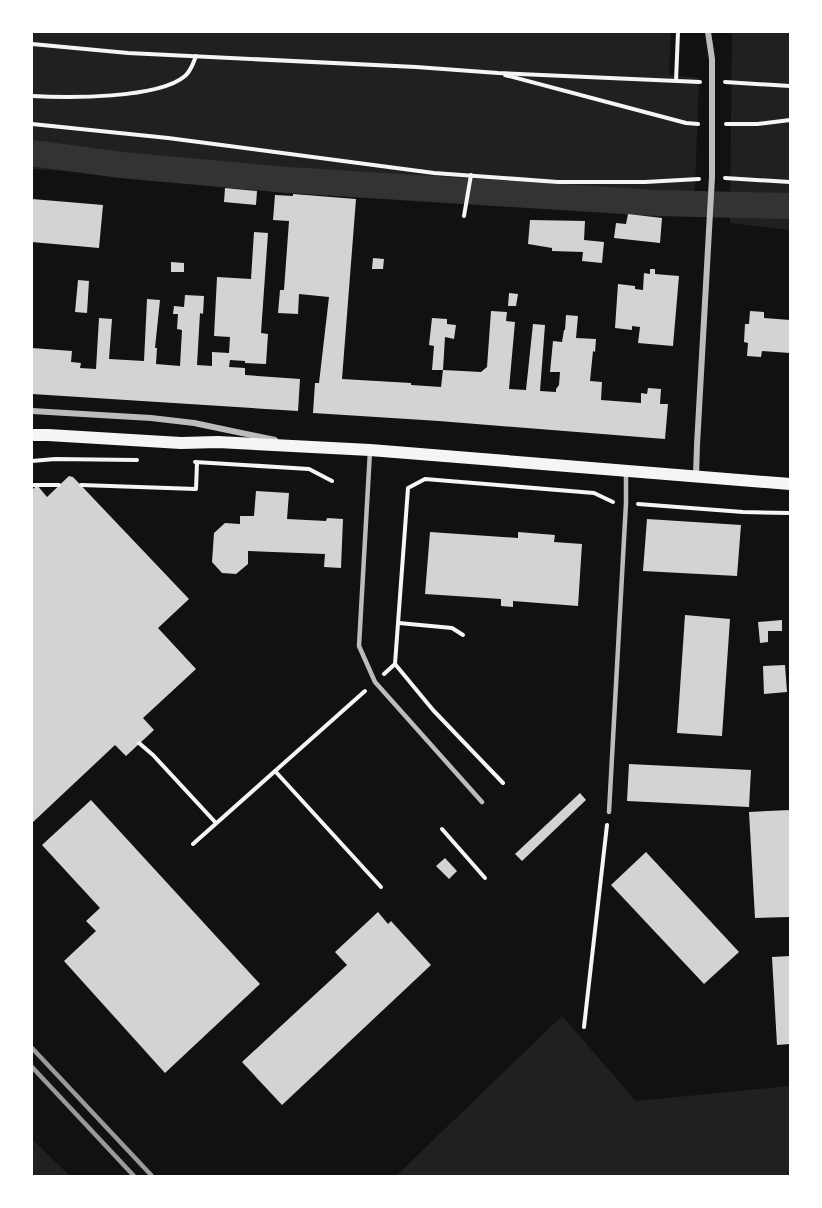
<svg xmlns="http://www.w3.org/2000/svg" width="822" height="1208" viewBox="0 0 822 1208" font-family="Mulish,sans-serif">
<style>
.green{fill:#202020}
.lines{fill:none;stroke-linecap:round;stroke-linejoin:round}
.canal{stroke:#333;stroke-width:26}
.building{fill:#d3d3d3}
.path{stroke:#f5f5f5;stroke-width:4}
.service{stroke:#bcbcbc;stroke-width:4.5}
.minor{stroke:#bcbcbc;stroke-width:6}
.secondary{stroke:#f5f5f5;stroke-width:12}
.rail{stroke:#9a9a9a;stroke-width:4.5}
</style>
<rect width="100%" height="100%" fill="#111"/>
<g class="green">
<polygon points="32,32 671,32 669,75 699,78 694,217 630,210 32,169"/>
<polygon points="732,32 790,32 790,230 730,223"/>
<polygon points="562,1016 636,1101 790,1086 790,1176 396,1176"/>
<polygon points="32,1139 70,1176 32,1176"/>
</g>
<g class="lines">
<polyline class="canal" points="32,153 121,165 288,180 656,203 790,206"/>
</g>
<g class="building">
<polygon points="225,188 257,191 256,205 224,202"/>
<polygon points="293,194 356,199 342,379 411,383 411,385 441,387 443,370 481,372 487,367 491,311 507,312 506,321 515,322 509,389 526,390 533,324 545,325 540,391 556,392 556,389 559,385 560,372 550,372 553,341 562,342 564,330 565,330 566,315 578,316 576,338 596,339 595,352 593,351 590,381 602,382 601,400 641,403 641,393 647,394 648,388 661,389 660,404 668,404 665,439 439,421 313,413 315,383 319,383 329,297 299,294 298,314 278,313 280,290 284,290 289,221 273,220 275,195 293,196"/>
<polygon points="32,199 103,205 99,248 32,242"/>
<polygon points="628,214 662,218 660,243 614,238 616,223 626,224"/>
<polygon points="530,220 585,221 584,240 604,242 602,263 582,261 583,252 552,251 552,248 528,244"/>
<polygon points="254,232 268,233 261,333 268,334 266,364 245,363 245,361 230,360 229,367 245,368 245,375 300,379 298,411 32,394 32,348 72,351 71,362 81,363 80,368 96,369 99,318 112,319 109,359 144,361 147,299 160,300 155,348 157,348 156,364 180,366 182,330 177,329 178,314 173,314 174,306 184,307 185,295 204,296 203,314 200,313 197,365 212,366 212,352 229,353 230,337 214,336 217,277 251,279"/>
<polygon points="373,258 384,259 383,269 372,269"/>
<polygon points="171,262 184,263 184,272 171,272"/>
<polygon points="650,269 655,269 655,274 679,276 673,346 638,343 640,327 632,326 632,330 615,328 618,284 635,286 635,289 643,290 644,273 650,274"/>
<polygon points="78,280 89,281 87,313 75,312"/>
<polygon points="509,293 518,294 516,306 508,306"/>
<polygon points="750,311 764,312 764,318 790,320 790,353 762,351 761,357 747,356 748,343 744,342 745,324 749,324"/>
<polygon points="432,318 447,319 447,324 456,325 454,339 445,337 443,370 432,370 434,346 429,345"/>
<polygon points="69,476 73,477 189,599 158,628 196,669 143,718 154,730 126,756 115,745 32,823 32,490 37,485 47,497"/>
<polygon points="256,491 289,493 287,519 326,521 327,518 343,519 341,568 324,567 325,554 248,551 248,564 236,574 222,573 212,562 214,533 225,523 240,524 240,516 254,516"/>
<polygon points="647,519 741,525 737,576 643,571"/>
<polygon points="430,532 518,538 518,532 555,535 554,542 582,544 578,606 513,601 513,607 501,606 501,599 425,594"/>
<polygon points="685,615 730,619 722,736 677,733"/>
<polygon points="782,620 782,631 768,631 768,642 760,643 758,622"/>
<polygon points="785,665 787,692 764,694 763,666"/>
<polygon points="629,764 751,770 749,807 627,801"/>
<polygon points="580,793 586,800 522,861 515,854"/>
<polygon points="91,800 260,984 165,1073 64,961 96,931 86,921 100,908 42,845"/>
<polygon points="790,810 790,917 755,918 749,812"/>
<polygon points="646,852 739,952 704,984 611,885"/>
<polygon points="445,858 457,871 449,879 436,866"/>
<polygon points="378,912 388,924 391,921 431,965 282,1105 242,1062 347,965 335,952"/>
<polygon points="790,956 790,1044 777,1045 772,957"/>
</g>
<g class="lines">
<g class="path">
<polyline points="32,44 128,53 416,67 498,73 700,82"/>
<polyline points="505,75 686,123 698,124"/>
<polyline points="676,81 678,32"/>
<polyline points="725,82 790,86"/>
<path d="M32,96C67,98 158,99 185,76C191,71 193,64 196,56"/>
<polyline points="32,124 168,138 434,173 558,182 645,182 699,179"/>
<polyline points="726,124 757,124 790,120"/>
<polyline points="725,178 790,182"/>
<polyline points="464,216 471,175"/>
<polyline points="32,461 55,459 137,460"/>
<polyline points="195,462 309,469 332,481"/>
<polyline points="32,485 59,485"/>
<polyline points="81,485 196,489 197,463"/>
<polyline points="638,504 743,512 790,513"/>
<polyline points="399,623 452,628 463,635"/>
<polyline points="395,664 433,710 503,783"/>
<polyline points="384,674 395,664 408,488 425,479 594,493 613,502"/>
<polyline points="139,743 153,755 216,823"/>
<polyline points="275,771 381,887"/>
<polyline points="442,829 485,878"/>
<polyline points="193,844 365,691"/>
<polyline points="584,1027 607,825"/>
</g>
<g class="service">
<polyline points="370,451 359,646 375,682 482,802"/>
<polyline points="609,812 626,503 626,473"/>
</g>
<g class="minor">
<polyline points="32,411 151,418 194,423 275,440"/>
<polyline points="696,476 697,445 712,177 712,59 708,32"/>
</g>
<polyline class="secondary" points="32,435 48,435 181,443 218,442 370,450 790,484"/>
<g class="rail">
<polyline points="32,1048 152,1176"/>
<polyline points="32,1067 134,1176"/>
</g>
</g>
<rect width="822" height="1208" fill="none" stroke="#ffffff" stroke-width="66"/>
</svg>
